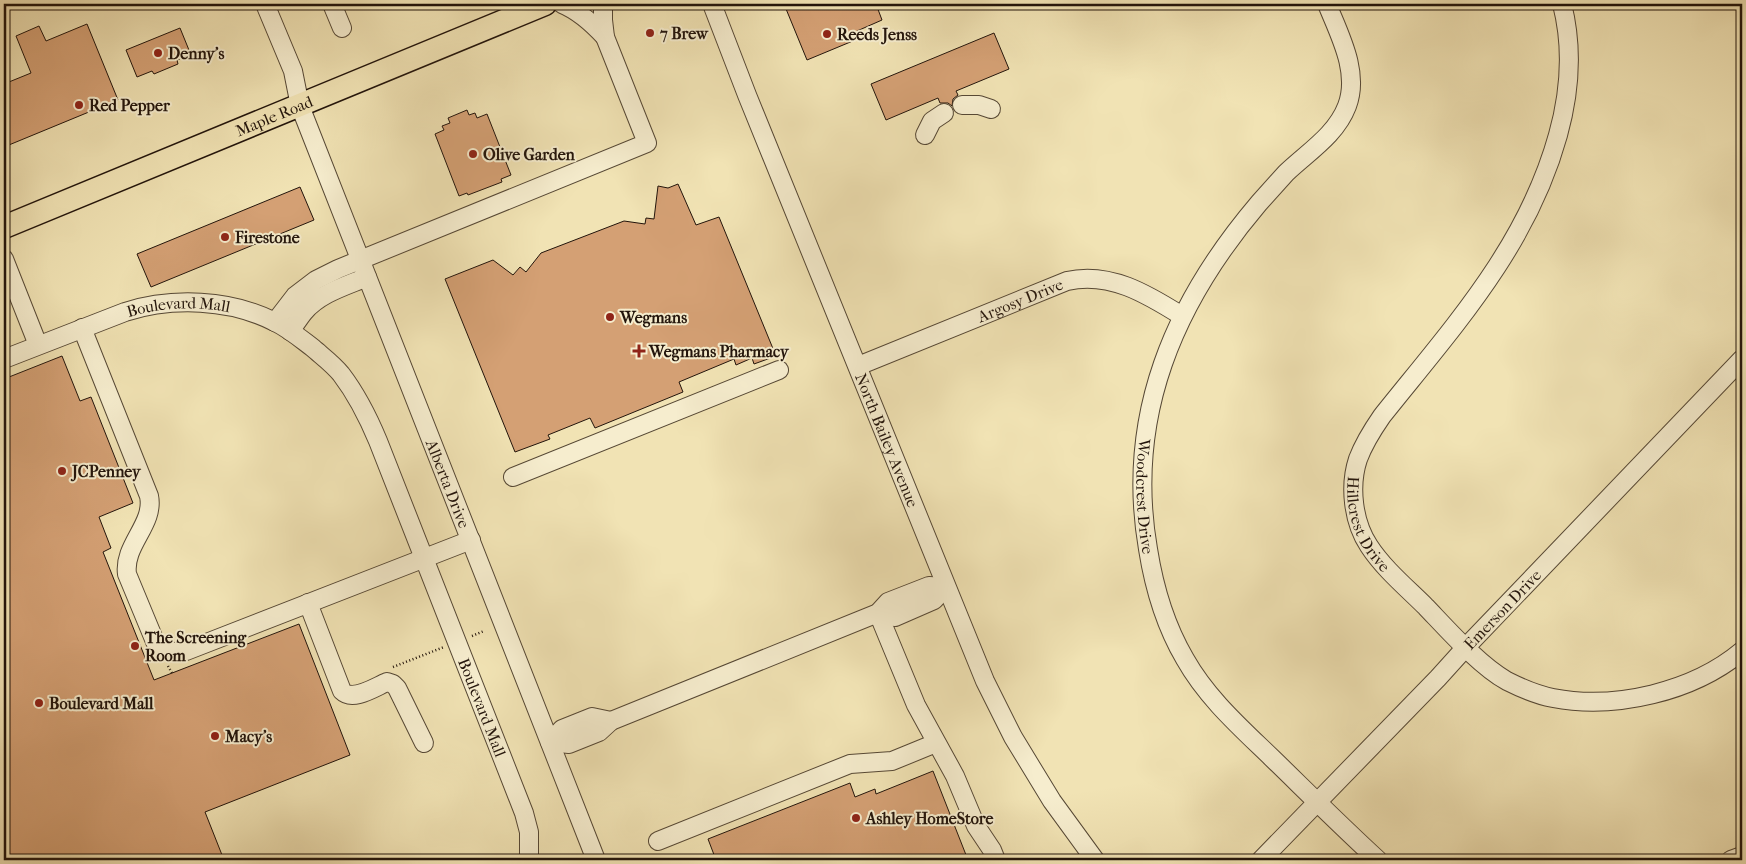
<svg xmlns="http://www.w3.org/2000/svg" width="1746" height="864" viewBox="0 0 1746 864" font-family="'IM FELL French Canon',serif">
<style>
.building{fill:#d4a074;stroke:#22140b}
.lines{fill:none;stroke-linecap:round;stroke-linejoin:round}
.minor-casing{stroke:#564835;stroke-width:20}
.major-casing{stroke:#22140b;stroke-width:25}
.path{stroke:#22140b;stroke-width:2.5;stroke-dasharray:1 2.5;stroke-linecap:butt}
.minor{stroke:#f6edce;stroke-width:18}
.major{stroke:#f1e3b4;stroke-width:22}
.poi-dot{fill:#8f2418;stroke:#f6edce;stroke-width:2}
.labels{text-anchor:middle;stroke-width:4;stroke-linejoin:round;paint-order:stroke}
.poi-label{font-size:16px;font-weight:bold;fill:#22140b;stroke:#f6edce;text-anchor:start}
.street-label{font-size:16px;fill:#22140b;stroke:#f6edce}
</style>
<rect width="100%" height="100%" fill="#f1e3b4"/>
<filter id="stains"><feTurbulence type="fractalNoise" baseFrequency=".004" numOctaves="4"/><feColorMatrix values="0 0 0 0 .2 0 0 0 0 .09 0 0 0 0 .02 0 0 0 .5 -.17"/></filter>
<radialGradient id="worn" r=".72"><stop offset=".6" stop-color="#630" stop-opacity="0"/><stop offset="1" stop-color="#630" stop-opacity=".3"/></radialGradient>
<g class="building">
<polygon points="784,4 876,4 882,20 857,31 860,38 807,60"/>
<polygon points="87,24 118,100 4,147 4,84 31,73 16,36 39,26 46,41"/>
<polygon points="180,28 191,55 177,60 178,64 154,74 152,71 137,77 126,50"/>
<polygon points="994,33 1009,69 956,91 958,95 953,99 952,106 948,103 940,103 938,98 886,120 871,84"/>
<polygon points="467,110 469,115 475,113 477,118 487,114 511,175 501,179 502,182 468,195 467,193 459,196 435,134 444,130 442,126 450,123 448,118"/>
<polygon points="678,184 696,225 719,217 776,356 754,364 752,358 736,365 734,359 679,382 683,392 595,428 590,418 548,435 550,439 515,452 445,279 493,260 513,275 520,267 526,272 541,253 624,221 645,224 646,218 654,219 658,186 668,188"/>
<polygon points="300,187 314,220 151,287 137,254"/>
<polygon points="62,356 80,401 91,397 133,503 99,517 111,548 103,552 154,680 299,624 350,755 205,812 224,860 4,860 4,379"/>
<polygon points="933,771 968,860 716,860 708,839 850,783 855,797 875,789 876,794"/>
</g>
<g class="lines">
<defs>
<g id="minor">
<path id="s1" d="M265,4L293,71L300,106L596,860"/>
<polyline points="332,4 342,28"/>
<path d="M562,4C579,11 593,24 605,37"/>
<path id="s2" d="M712,4L747,95L985,681L1013,737L1052,801L1095,860"/>
<path id="s3" d="M1327,4C1339,34 1360,72 1347,106C1336,135 1308,152 1286,173C1277,183 1268,193 1259,203C1174,303 1125,416 1148,549C1154,587 1165,625 1185,659C1207,698 1240,727 1272,758C1307,792 1342,827 1378,860"/>
<path id="s4" d="M1562,4C1573,47 1570,92 1558,135C1527,247 1453,327 1382,416C1373,429 1364,443 1358,459C1349,486 1353,522 1369,546C1384,569 1407,588 1426,607C1448,630 1480,666 1507,681C1521,688 1537,695 1553,698C1615,710 1693,692 1742,651"/>
<polyline points="962,105 979,105 991,109"/>
<polyline points="925,135 932,121 944,113"/>
<polyline points="4,259 38,345"/>
<polyline points="275,322 295,296 316,280 338,269 647,143 605,37 603,20 603,4"/>
<path d="M82,328L149,496C155,524 123,545 127,574L156,644L165,651L176,652L186,651L471,540"/>
<path d="M290,331C295,325 299,318 304,312C320,293 346,286 367,277"/>
<path id="s5" d="M4,359L125,312C172,297 230,299 275,322C288,328 301,339 313,348C322,356 333,364 341,374C357,395 368,417 378,441L524,813L529,832V860"/>
<path id="s6" d="M858,366L1067,281C1109,271 1147,294 1182,316"/>
<polyline points="513,477 779,370"/>
<path d="M308,603L342,691C353,702 375,687 387,682L393,684L397,688L424,743"/>
<polyline points="878,613 916,705 955,776 976,826 992,850 996,860"/>
<polyline points="878,613 895,617 934,600 946,587"/>
<polyline points="550,742 569,744 599,732 611,721 878,613 888,602 929,586 946,587"/>
<polyline points="550,742 562,729 592,717 611,721"/>
<polyline points="658,841 850,764 892,761 936,743"/>
<path id="s7" d="M1261,860L1438,678L1466,647L1742,359"/>
<polyline points="1731,860 1742,856"/>
</g>
<g id="major">
<path id="s8" d="M4,227L545,4"/>
</g>
</defs>
<use href="#minor" class="minor-casing"/>
<use href="#major" class="major-casing"/>
<g class="path">
<polyline points="472,636 484,631"/>
<polyline points="168,666 172,673"/>
<polyline points="393,667 444,647"/>
</g>
<use href="#minor" class="minor"/>
<use href="#major" class="major"/>
</g>
<g class="poi-dot">
<circle cx="650" cy="33" r="5"/>
<circle cx="827" cy="34" r="5"/>
<circle cx="158" cy="53" r="5"/>
<circle cx="79" cy="105" r="5"/>
<circle cx="473" cy="154" r="5"/>
<circle cx="225" cy="237" r="5"/>
<circle cx="610" cy="317" r="5"/>
<path d="M636.5 343.5h5v5h5v5h-5v5h-5v-5h-5v-5h5z"/>
<circle cx="62" cy="471" r="5"/>
<circle cx="135" cy="646" r="5"/>
<circle cx="39" cy="703" r="5"/>
<circle cx="215" cy="736" r="5"/>
<circle cx="856" cy="818" r="5"/>
</g>
<g class="labels">
<g class="poi-label">
<text x="660" y="39">7 Brew</text>
<text x="837" y="40">Reeds Jenss</text>
<text x="168" y="59">Denny's</text>
<text x="89" y="111">Red Pepper</text>
<text x="483" y="160">Olive Garden</text>
<text x="235" y="243">Firestone</text>
<text x="620" y="323">Wegmans</text>
<text x="649" y="357">Wegmans Pharmacy</text>
<text x="72" y="477">JCPenney</text>
<text x="145" y="643">The Screening<tspan x="145" dy="18">Room</tspan></text>
<text x="49" y="709">Boulevard Mall</text>
<text x="225" y="742">Macy's</text>
<text x="866" y="824">Ashley HomeStore</text>
</g>
<g class="street-label">
<text dy="6" stroke="none"><textPath href="#s8" startOffset="292">Maple Road</textPath></text>
<text dy="6" stroke="none"><textPath href="#s6" startOffset="175">Argosy Drive</textPath></text>
<text dy="6" stroke="none"><textPath href="#s5" startOffset="184">Boulevard Mall</textPath></text>
<text dy="6" stroke="none"><textPath href="#s2" startOffset="470">North Bailey Avenue</textPath></text>
<text dy="6" stroke="none"><textPath href="#s1" startOffset="514">Alberta Drive</textPath></text>
<text dy="6" stroke="none"><textPath href="#s3" startOffset="562">Woodcrest Drive</textPath></text>
<text dy="6" stroke="none"><textPath href="#s4" startOffset="585">Hillcrest Drive</textPath></text>
<text dy="6" stroke="none"><textPath href="#s7" startOffset="348">Emerson Drive</textPath></text>
<text dy="6" stroke="none"><textPath href="#s5" startOffset="731">Boulevard Mall</textPath></text>
</g>
</g>
<rect width="1746" height="864" fill="none" stroke="#f1e3b4" stroke-width="20"/>
<rect x="5" y="5" width="1736" height="854" fill="none" stroke="#22140b" stroke-width="2.5"/>
<rect x="10" y="10" width="1726" height="844" fill="none" stroke="#22140b"/>
<rect width="100%" height="100%" filter="url(#stains)"/>
<rect width="100%" height="100%" fill="url(#worn)"/>
</svg>
